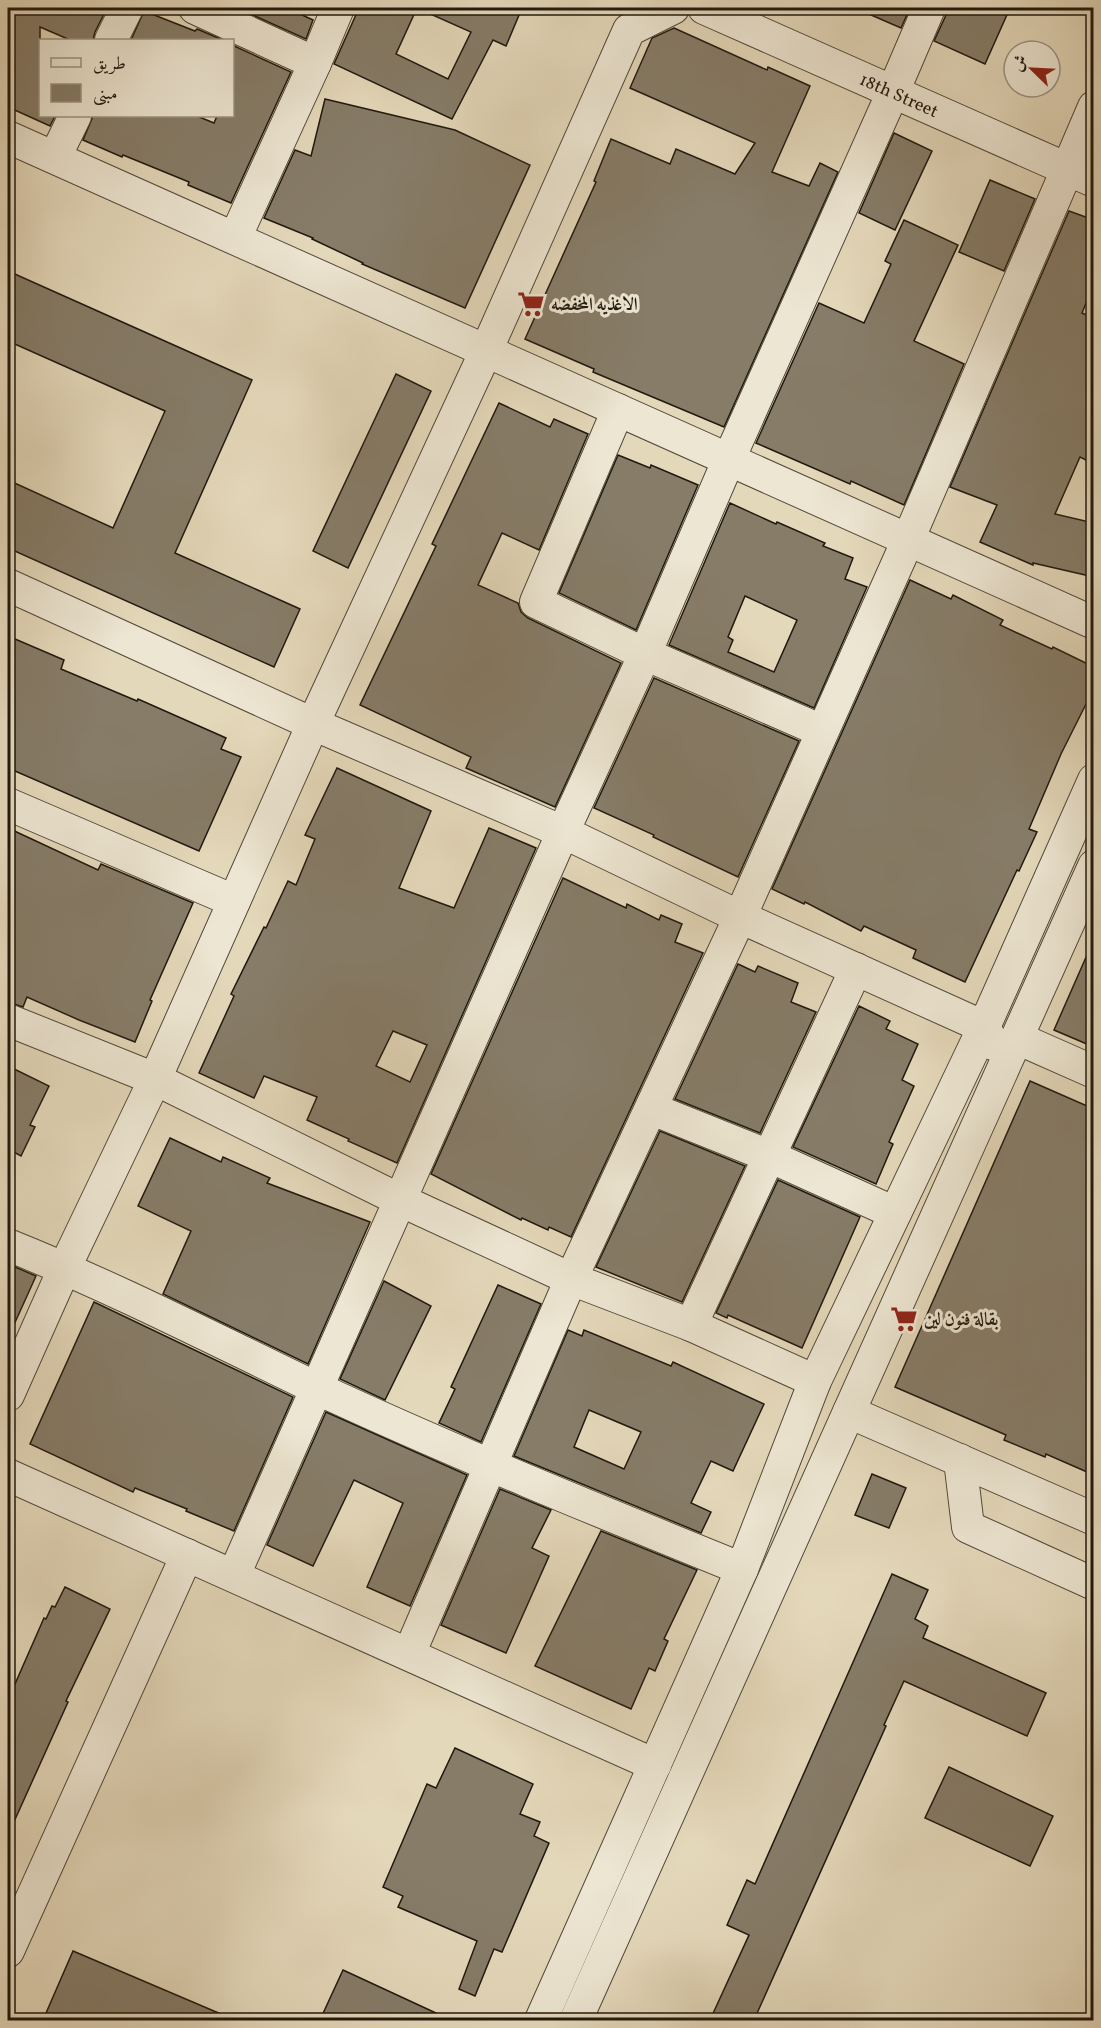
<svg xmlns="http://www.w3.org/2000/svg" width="1101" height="2028" viewBox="0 0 1101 2028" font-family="Vollkorn,Amiri,serif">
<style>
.building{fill:#867c68;stroke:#20190f;stroke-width:1.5;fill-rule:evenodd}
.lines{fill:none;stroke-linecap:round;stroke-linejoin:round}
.minor-casing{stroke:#51493a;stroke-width:34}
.minor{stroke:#ede6d2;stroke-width:32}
.labels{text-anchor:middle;stroke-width:6;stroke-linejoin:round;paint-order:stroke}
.street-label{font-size:18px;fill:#20190f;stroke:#ede6d2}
.poi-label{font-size:18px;font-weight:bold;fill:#20190f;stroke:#ede6d2;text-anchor:start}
</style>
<rect width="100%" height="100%" fill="#e4d8ba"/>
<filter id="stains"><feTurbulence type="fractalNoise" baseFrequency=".00333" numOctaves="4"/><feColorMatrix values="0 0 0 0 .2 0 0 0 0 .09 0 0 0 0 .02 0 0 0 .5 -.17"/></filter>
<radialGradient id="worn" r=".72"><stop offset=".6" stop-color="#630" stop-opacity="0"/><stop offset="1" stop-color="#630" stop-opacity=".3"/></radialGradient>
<g class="building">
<polygon points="8,8 107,8 95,32 93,40 70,40 40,27 40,116 55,116 50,126 8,107"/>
<polygon points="237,8 287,8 313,20 306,39"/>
<path d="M359,8H522L506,46L493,40L452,119L334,64ZM417,8L471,32L448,79L396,54Z"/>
<polygon points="855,8 910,8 901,28"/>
<polygon points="947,8 1010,8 985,64 934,41 946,15"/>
<polygon points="144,11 195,31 197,29 223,40 131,40"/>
<polygon points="674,28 767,70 768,67 810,86 772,172 809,186 820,163 838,172 724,427 593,372 594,369 525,339 596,182 594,181 611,139 670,164 676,149 735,174 755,143 630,88 652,38"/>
<polygon points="232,45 291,72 231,203 188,185 189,182 123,155 122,157 83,140 93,116 197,116 214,123 217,116 232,116"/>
<polygon points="325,99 455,130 530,165 465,308 362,264 363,263 312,239 313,238 264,218 295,150 311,156"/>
<polygon points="894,133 932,151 895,230 859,213"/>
<polygon points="990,180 1035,199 1004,271 959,252"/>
<polygon points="1069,211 1094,220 1094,284 1082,313 1094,318 1094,464 1080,457 1055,514 1094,523 1094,577 1033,563 1033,565 980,542 997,505 950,487"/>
<polygon points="904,220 958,245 914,341 964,364 904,505 851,481 850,484 756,443 819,303 864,323 891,264 885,261"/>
<polygon points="8,271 252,380 175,553 300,609 274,667 8,548 8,480 113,528 165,411 8,341"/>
<polygon points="396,374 431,391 348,568 313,551"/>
<polygon points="499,403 550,427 554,419 588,434 539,550 502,533 478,585 518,603 521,612 528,618 621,663 555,807 466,768 471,757 360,705 436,546 432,544"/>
<polygon points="618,455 650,468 651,465 698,485 636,630 559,593"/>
<path d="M730,503L776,524L777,522L825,543L823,546L853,558L845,579L867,587L814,708L669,645ZM745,596L797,620L774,672L728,652L733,640L728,637Z"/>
<polygon points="910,580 951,599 953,595 1003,620 1000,625 1052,649 1053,647 1094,667 1094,688 1061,754 1029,829 1037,832 1019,871 1017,870 965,982 913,958 916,950 864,926 861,931 805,902 804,904 772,889"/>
<polygon points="15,639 64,660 61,669 137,701 138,699 226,738 221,749 241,757 199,851 8,768 8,658"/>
<polygon points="654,678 799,741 738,877 653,837 654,835 594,808"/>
<path d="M337,768L431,811L399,888L454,908L489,828L536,848L397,1163L348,1141L349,1139L307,1120L317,1097L264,1076L254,1098L199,1073L234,996L231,994L264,927L266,928L288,881L296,885L315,839L305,835ZM393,1031L427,1045L410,1082L376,1066Z"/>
<polygon points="8,828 98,870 101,864 193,903 150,1000 152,1001 135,1042 79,1020 27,997 23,1007 8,1002"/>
<polygon points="563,878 626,908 627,904 659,920 661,915 682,924 675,942 703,953 571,1237 549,1227 548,1230 522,1218 521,1220 431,1174"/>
<polygon points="1094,939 1094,1047 1054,1030"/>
<polygon points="738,964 755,972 758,966 798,983 791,1002 816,1012 760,1133 675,1099"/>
<polygon points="859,1006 890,1021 886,1029 918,1044 902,1080 914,1086 889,1142 893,1144 876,1184 793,1147"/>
<polygon points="8,1066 49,1086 30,1125 35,1127 21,1156 8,1149"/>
<polygon points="1030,1081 1094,1109 1094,1475 1046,1454 1045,1457 1004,1440 1006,1435 895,1387"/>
<polygon points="660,1131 745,1166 682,1302 596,1267"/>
<polygon points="170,1138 221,1162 223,1157 270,1178 267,1183 370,1222 308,1364 163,1294 191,1231 138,1206"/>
<polygon points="778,1180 860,1217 802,1348 728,1315 727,1318 716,1313"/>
<polygon points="8,1264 36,1276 8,1338"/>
<polygon points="384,1281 431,1306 385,1400 340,1379"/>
<polygon points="498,1285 541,1304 481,1442 439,1423 455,1389 451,1387"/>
<polygon points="94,1302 293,1397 234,1531 186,1511 187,1509 135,1488 133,1492 30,1444"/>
<path d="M568,1330L582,1336L584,1330L671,1366L673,1362L764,1404L733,1471L711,1461L691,1503L711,1512L701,1533L514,1456ZM589,1410L641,1432L624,1469L574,1447Z"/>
<polygon points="326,1412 467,1475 410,1606 367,1587 403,1503 354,1480 313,1566 267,1545"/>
<polygon points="872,1474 906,1488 889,1528 855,1515"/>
<polygon points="500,1489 551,1510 532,1548 549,1556 506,1653 441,1625"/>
<polygon points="601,1531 697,1570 664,1639 668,1641 655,1671 649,1668 631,1709 535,1666"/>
<polygon points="892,1574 928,1590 915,1619 928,1626 923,1638 1046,1693 1027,1736 904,1681 884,1725 886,1726 754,2020 710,2020 749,1935 727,1925 747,1880 755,1884"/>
<polygon points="65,1587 110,1609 66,1701 68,1702 8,1835 8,1700 44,1618 46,1619 52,1606 55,1607"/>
<polygon points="455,1748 533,1784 520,1814 540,1822 534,1836 549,1843 502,1952 494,1949 475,1996 459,1989 477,1941 398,1907 403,1896 383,1887 427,1784 436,1788"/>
<polygon points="949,1767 1053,1816 1030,1866 925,1818"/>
<polygon points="73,1951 235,2020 43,2020"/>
<polygon points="343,1970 451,2020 320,2020"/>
</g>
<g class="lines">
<defs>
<g id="minor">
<polyline points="195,8 315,63"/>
<polyline points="704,8 1094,181"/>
<polyline points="111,40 127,8"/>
<polyline points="8,137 1094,623"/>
<polyline points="55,157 75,116"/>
<polyline points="235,238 315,63 338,8"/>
<polyline points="618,410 536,602 645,654 822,731"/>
<polyline points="8,585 313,724 563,832 740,917 984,1027 993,1044"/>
<polyline points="8,804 234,901"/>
<polyline points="8,1020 155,1079 402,1201 571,1279 691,1325 815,1381"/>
<polyline points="1017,1038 1094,1072"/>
<polyline points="652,1109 769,1156 895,1213"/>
<path d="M8,1245C113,1287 214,1339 316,1388C456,1453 599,1511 742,1569"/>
<polyline points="691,1325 856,969"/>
<polyline points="8,1395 65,1267 155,1079 313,724 486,351 629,30 673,8"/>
<polyline points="849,1412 1094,1519"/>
<polyline points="960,1460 968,1527 1094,1584"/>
<polyline points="8,1475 655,1765"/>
<polyline points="234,1575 563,832 645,654 729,459 893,92 929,8"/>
<polyline points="409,1654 571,1279 740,917 908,540 1094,107"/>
<polyline points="8,1951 187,1555"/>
<polyline points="541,2020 742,1569 815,1381 984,1027 1094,780"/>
<polyline points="576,2020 1094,866"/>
</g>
</defs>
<use href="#minor" class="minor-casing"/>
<use href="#minor" class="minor"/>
</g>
<defs>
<symbol id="supermarket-bare" viewBox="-9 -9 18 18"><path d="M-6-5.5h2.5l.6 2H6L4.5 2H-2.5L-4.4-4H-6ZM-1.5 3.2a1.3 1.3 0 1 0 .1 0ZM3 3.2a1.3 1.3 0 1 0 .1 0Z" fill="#8f2418" stroke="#ede6d2" stroke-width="2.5" paint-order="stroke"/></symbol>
</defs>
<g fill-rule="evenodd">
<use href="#supermarket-bare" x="512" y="285" width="38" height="38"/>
<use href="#supermarket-bare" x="885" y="1300" width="38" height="38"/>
</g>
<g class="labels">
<g class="street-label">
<text transform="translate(899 95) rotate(24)" y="6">18th Street</text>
</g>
<g class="poi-label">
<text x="551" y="310">الاغذيه المخفضه</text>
<text x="924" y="1325">بقالة فنون لين</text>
</g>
</g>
<rect width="1101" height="2028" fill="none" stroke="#e4d8ba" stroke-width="30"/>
<rect x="9" y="9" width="1083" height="2010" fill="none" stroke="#20190f" stroke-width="3"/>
<rect x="15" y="15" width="1071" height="1998" fill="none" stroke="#20190f" stroke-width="1.5"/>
<rect x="39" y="39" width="195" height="78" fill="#ede6d2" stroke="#9b9484" stroke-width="1.5"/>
<rect x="51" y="58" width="30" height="9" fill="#ede6d2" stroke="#9b9484" stroke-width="1.5"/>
<text x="93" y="69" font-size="18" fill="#20190f">طريق</text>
<rect x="51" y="84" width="30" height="18" fill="#867c68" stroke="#9b9484" stroke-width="1.5"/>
<text x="93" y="99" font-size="18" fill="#20190f">مبنى</text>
<g transform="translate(1032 69) rotate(294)"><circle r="28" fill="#ede6d2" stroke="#9b9484" stroke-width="1.5"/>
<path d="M0-4.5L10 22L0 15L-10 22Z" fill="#8f2418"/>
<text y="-9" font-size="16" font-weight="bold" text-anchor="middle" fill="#20190f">ش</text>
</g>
<rect width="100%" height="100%" filter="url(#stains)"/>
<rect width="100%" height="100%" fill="url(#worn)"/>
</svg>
